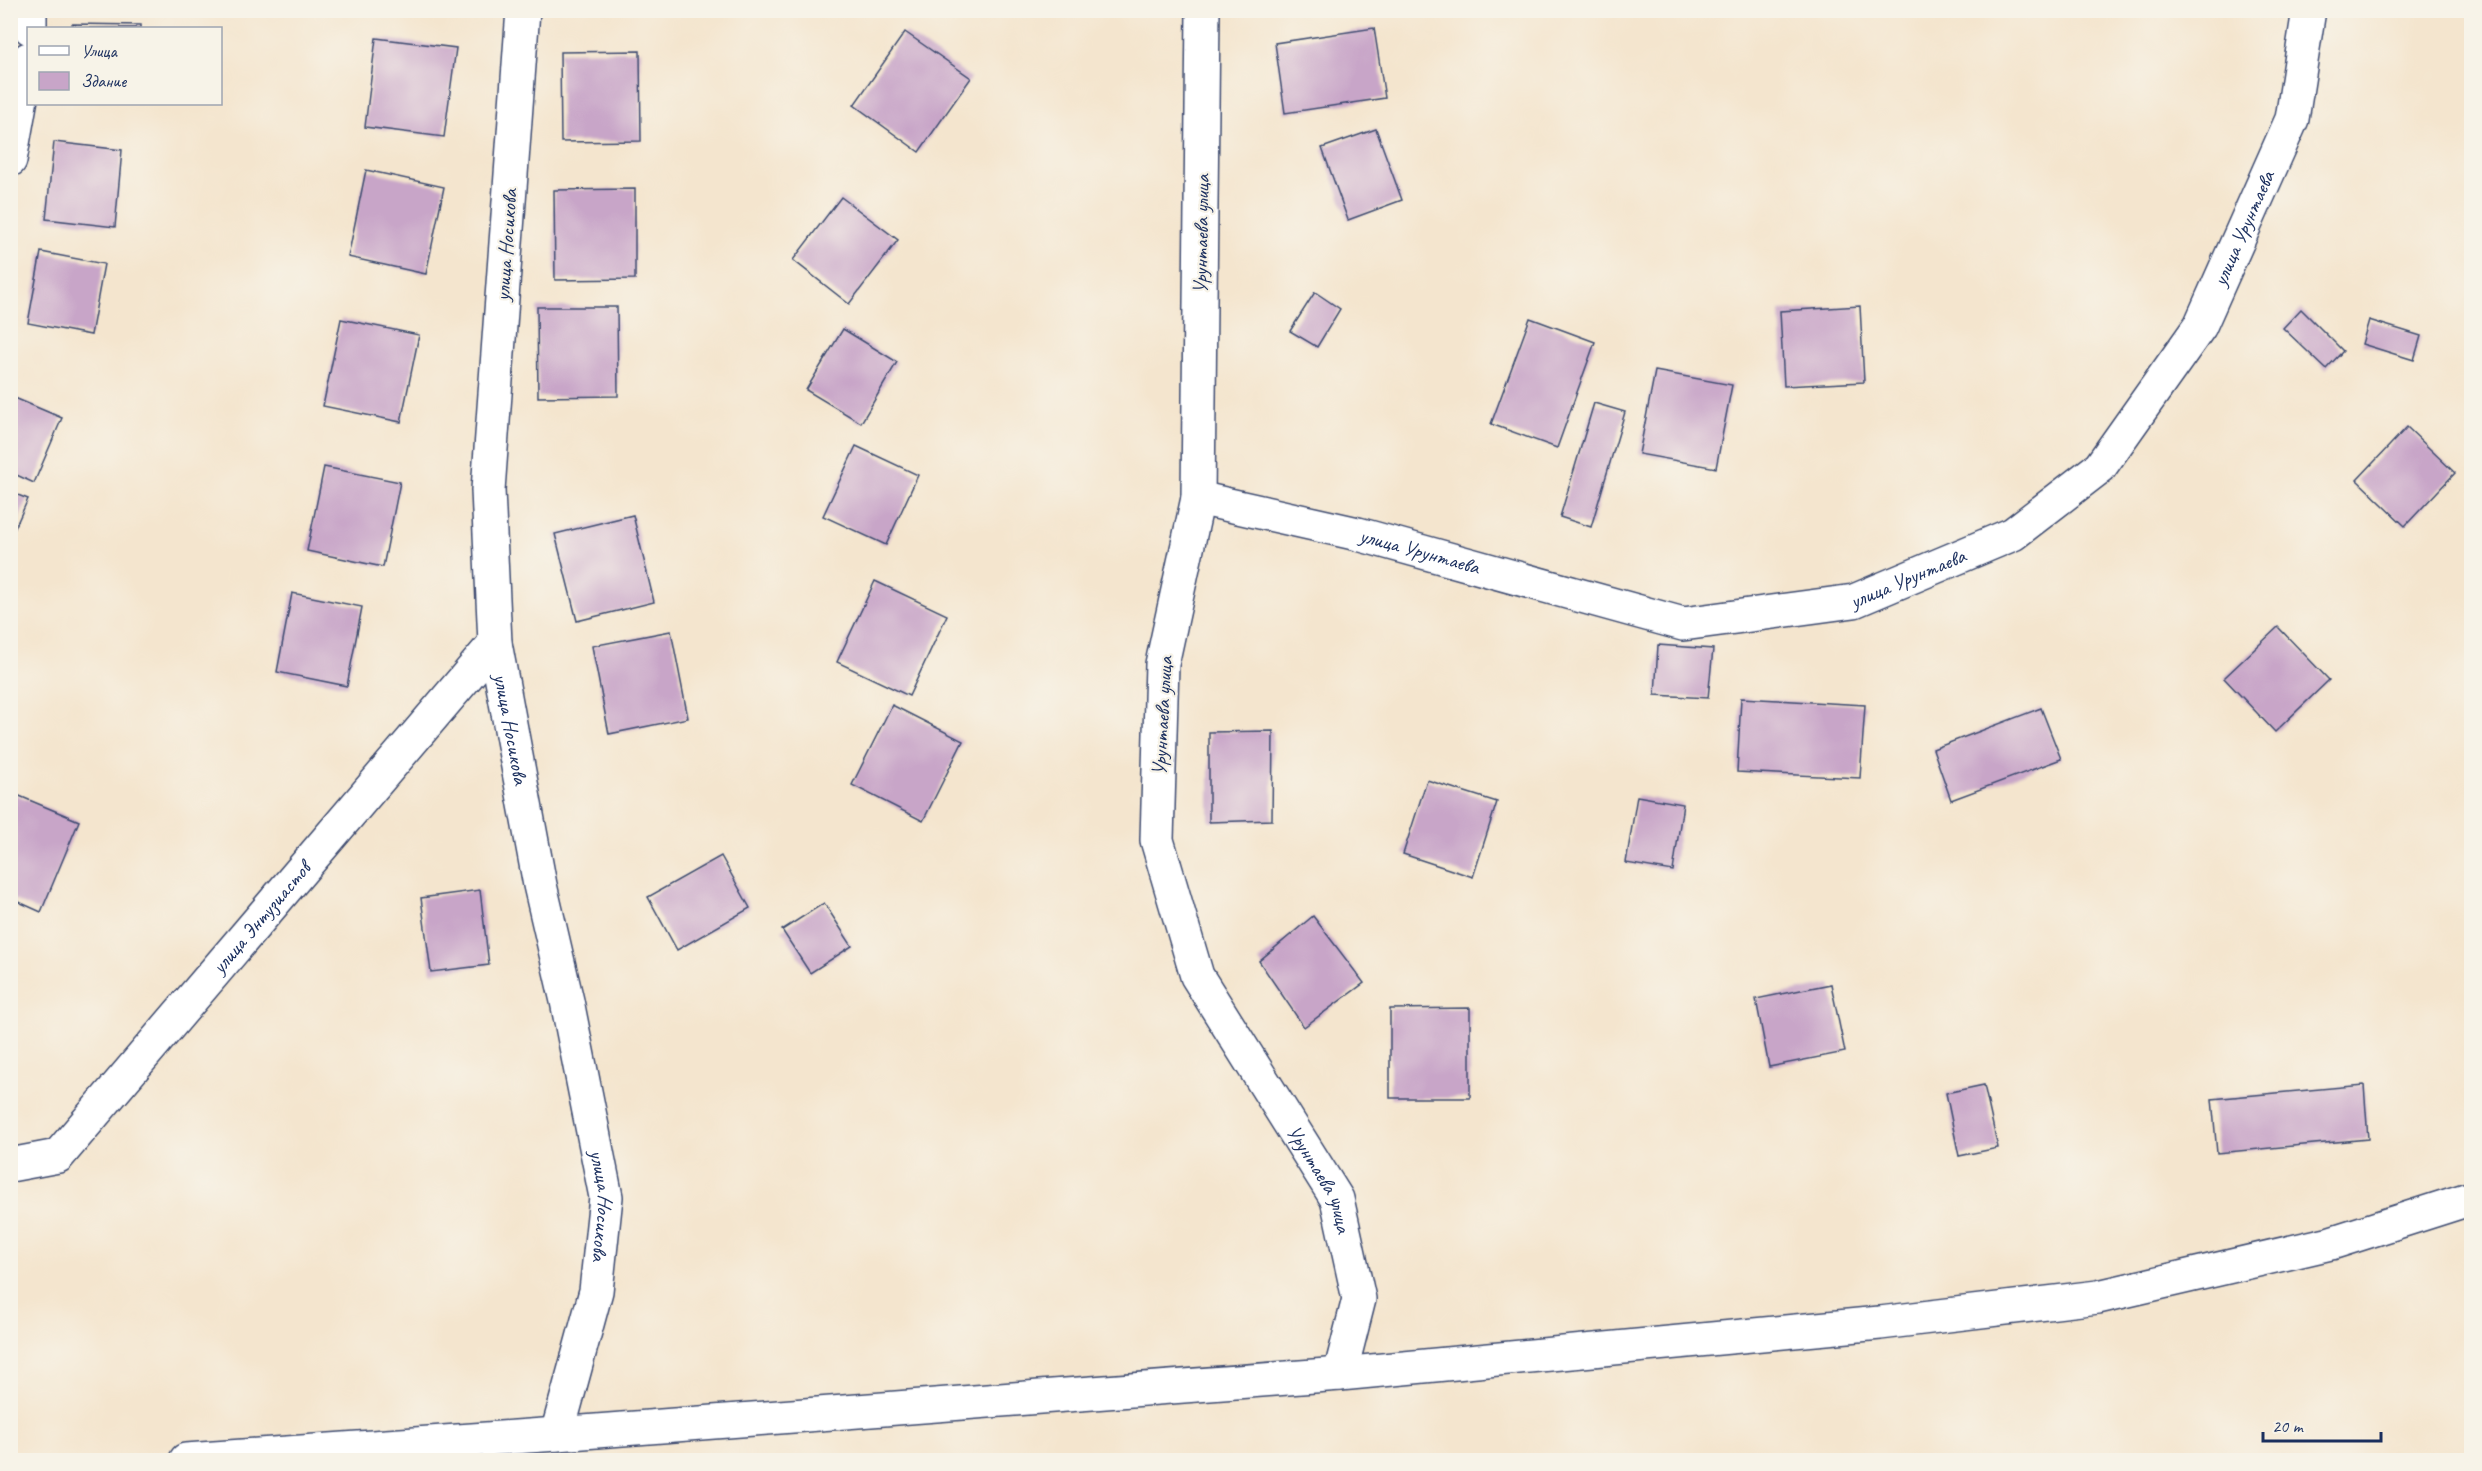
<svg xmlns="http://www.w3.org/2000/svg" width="2482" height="1471" viewBox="0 0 2482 1471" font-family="Caveat,sans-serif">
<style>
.building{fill:#c8a5c8}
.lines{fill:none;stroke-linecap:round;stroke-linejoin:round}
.minor-casing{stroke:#3c4a6f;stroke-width:36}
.minor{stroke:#fff;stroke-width:33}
.labels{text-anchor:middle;stroke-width:4.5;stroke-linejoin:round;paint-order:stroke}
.street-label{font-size:21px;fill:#1b2f5e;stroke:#f7f3e8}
</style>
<rect width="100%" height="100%" fill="#f7f3e8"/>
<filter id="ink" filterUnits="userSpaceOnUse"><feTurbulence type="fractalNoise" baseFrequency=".0167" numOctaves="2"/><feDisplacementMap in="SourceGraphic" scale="12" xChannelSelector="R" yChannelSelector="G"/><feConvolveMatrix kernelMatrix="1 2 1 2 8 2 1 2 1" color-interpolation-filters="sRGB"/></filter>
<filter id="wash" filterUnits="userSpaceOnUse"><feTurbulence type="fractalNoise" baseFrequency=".008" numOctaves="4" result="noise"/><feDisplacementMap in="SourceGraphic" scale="24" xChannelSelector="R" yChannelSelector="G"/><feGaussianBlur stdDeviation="1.35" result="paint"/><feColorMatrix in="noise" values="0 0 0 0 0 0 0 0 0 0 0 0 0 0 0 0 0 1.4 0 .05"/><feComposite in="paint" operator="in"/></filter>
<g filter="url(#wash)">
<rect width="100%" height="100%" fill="#f4e5ce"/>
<g id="blocks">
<g class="building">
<polygon points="72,24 141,25 141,28 72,28"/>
<polygon points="1374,28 1385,98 1285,113 1275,43"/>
<polygon points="905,32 971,78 919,152 854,105"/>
<polygon points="376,38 456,48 444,137 365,127"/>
<polygon points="640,51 641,141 561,142 560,52"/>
<polygon points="1376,129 1402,200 1348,220 1322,148"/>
<polygon points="54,142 122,150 115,227 46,219"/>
<polygon points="366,170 444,187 426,274 348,257"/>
<polygon points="635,189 635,279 555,280 554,190"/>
<polygon points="841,197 898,240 849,304 793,260"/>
<polygon points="41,252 104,264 91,335 28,323"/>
<polygon points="1315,292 1340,309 1317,347 1290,331"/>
<polygon points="1860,306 1864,382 1784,386 1780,311"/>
<polygon points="537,307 617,307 618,396 538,397"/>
<polygon points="2301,309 2343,351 2326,369 2283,328"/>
<polygon points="1530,318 1595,342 1557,448 1491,424"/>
<polygon points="341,319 419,335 401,422 323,406"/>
<polygon points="2369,320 2421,336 2414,360 2362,344"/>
<polygon points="843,329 897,362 861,423 806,390"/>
<polygon points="1655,371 1732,385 1716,468 1639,454"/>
<polygon points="10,396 62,418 34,483 10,472"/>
<polygon points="1594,403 1625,412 1591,527 1560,517"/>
<polygon points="2407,427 2455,473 2405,526 2357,480"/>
<polygon points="856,446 918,475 886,545 823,516"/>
<polygon points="324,467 400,482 383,567 307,551"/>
<polygon points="10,492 28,499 10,539"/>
<polygon points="633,515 654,602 577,621 555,534"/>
<polygon points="875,581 947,615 909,696 837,662"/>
<polygon points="292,593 362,607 347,686 277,672"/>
<polygon points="2278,627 2329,680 2275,732 2224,678"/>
<polygon points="671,631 688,718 609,734 592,646"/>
<polygon points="1658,645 1713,649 1708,698 1655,695"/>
<polygon points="1741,698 1865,705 1860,778 1737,772"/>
<polygon points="892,705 963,741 923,821 852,785"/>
<polygon points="2041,708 2061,759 1951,800 1933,749"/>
<polygon points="1273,731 1272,820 1209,822 1209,732"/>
<polygon points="1427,780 1497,802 1473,877 1403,854"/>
<polygon points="10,792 79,821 41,912 10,898"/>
<polygon points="1637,796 1683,804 1673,871 1626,863"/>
<polygon points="721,856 750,908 677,950 648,897"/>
<polygon points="480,890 489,965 431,972 421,898"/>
<polygon points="824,903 852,946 810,973 782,930"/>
<polygon points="1313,916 1364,983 1304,1027 1259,961"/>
<polygon points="1831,984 1845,1052 1769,1067 1756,999"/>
<polygon points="1470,1008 1470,1098 1390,1098 1390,1009"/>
<polygon points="1984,1085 1998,1148 1959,1156 1946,1093"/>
<polygon points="2364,1085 2368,1139 2217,1153 2212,1099"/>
</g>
</g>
</g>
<g filter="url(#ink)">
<use href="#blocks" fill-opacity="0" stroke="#3c4a6f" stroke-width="1.5"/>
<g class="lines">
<defs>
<g id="minor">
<path id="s1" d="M523,10L488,490L495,643L540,885L567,1001L606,1197L596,1291L557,1434"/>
<path id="s2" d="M1203,10L1198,498L1162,664L1157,840L1197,976L1337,1199L1359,1299L1340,1374"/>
<polyline points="30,28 30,10"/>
<polyline points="10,160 28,59"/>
<path id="s3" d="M1198,498L1358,534L1683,624L1854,601L2013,534L2100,467L2200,326L2292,119L2309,10"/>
<path id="s4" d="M10,1165L58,1156L495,643"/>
<polyline points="186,1460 557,1434 1340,1374 1880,1323 2098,1297 2331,1243 2472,1198"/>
</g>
</defs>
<use href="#minor" class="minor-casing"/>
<use href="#minor" class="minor"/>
</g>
</g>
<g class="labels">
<g class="street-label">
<text dy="7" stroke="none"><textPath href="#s3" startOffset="1236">улица Урунтаева</textPath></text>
<text transform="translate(1201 234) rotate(-89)" y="7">Урунтаева улица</text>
<text transform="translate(506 245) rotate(-86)" y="7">улица Носикова</text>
<text dy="7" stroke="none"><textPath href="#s3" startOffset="228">улица Урунтаева</textPath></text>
<text dy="7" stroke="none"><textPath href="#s3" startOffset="732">улица Урунтаева</textPath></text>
<text transform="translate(1162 716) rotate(-87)" y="7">Урунтаева улица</text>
<text dy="7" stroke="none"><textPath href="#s1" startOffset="722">улица Носикова</textPath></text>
<text dy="7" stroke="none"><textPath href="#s4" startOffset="362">улица Энтузиастов</textPath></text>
<text dy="7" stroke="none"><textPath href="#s2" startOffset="1214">Урунтаева улица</textPath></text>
<text dy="7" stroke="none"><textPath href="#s1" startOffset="1208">улица Носикова</textPath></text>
</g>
</g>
<rect width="2482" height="1471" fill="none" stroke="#f7f3e8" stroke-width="36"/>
<rect x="27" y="27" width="195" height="78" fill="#f7f3e8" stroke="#9fa5b1" stroke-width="1.5"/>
<rect x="39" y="46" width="30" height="9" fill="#ffffff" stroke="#9fa5b1" stroke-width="1.5"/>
<text x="81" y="57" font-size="18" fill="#1b2f5e">Улица</text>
<rect x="39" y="72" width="30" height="18" fill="#c8a5c8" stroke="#9fa5b1" stroke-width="1.5"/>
<text x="81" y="87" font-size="18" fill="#1b2f5e">Здание</text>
<path d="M2263 1432v9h118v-9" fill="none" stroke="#1b2f5e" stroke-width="3"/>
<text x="2272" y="1432" font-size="18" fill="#1b2f5e" stroke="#f7f3e8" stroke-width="4.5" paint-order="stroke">20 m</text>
</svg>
